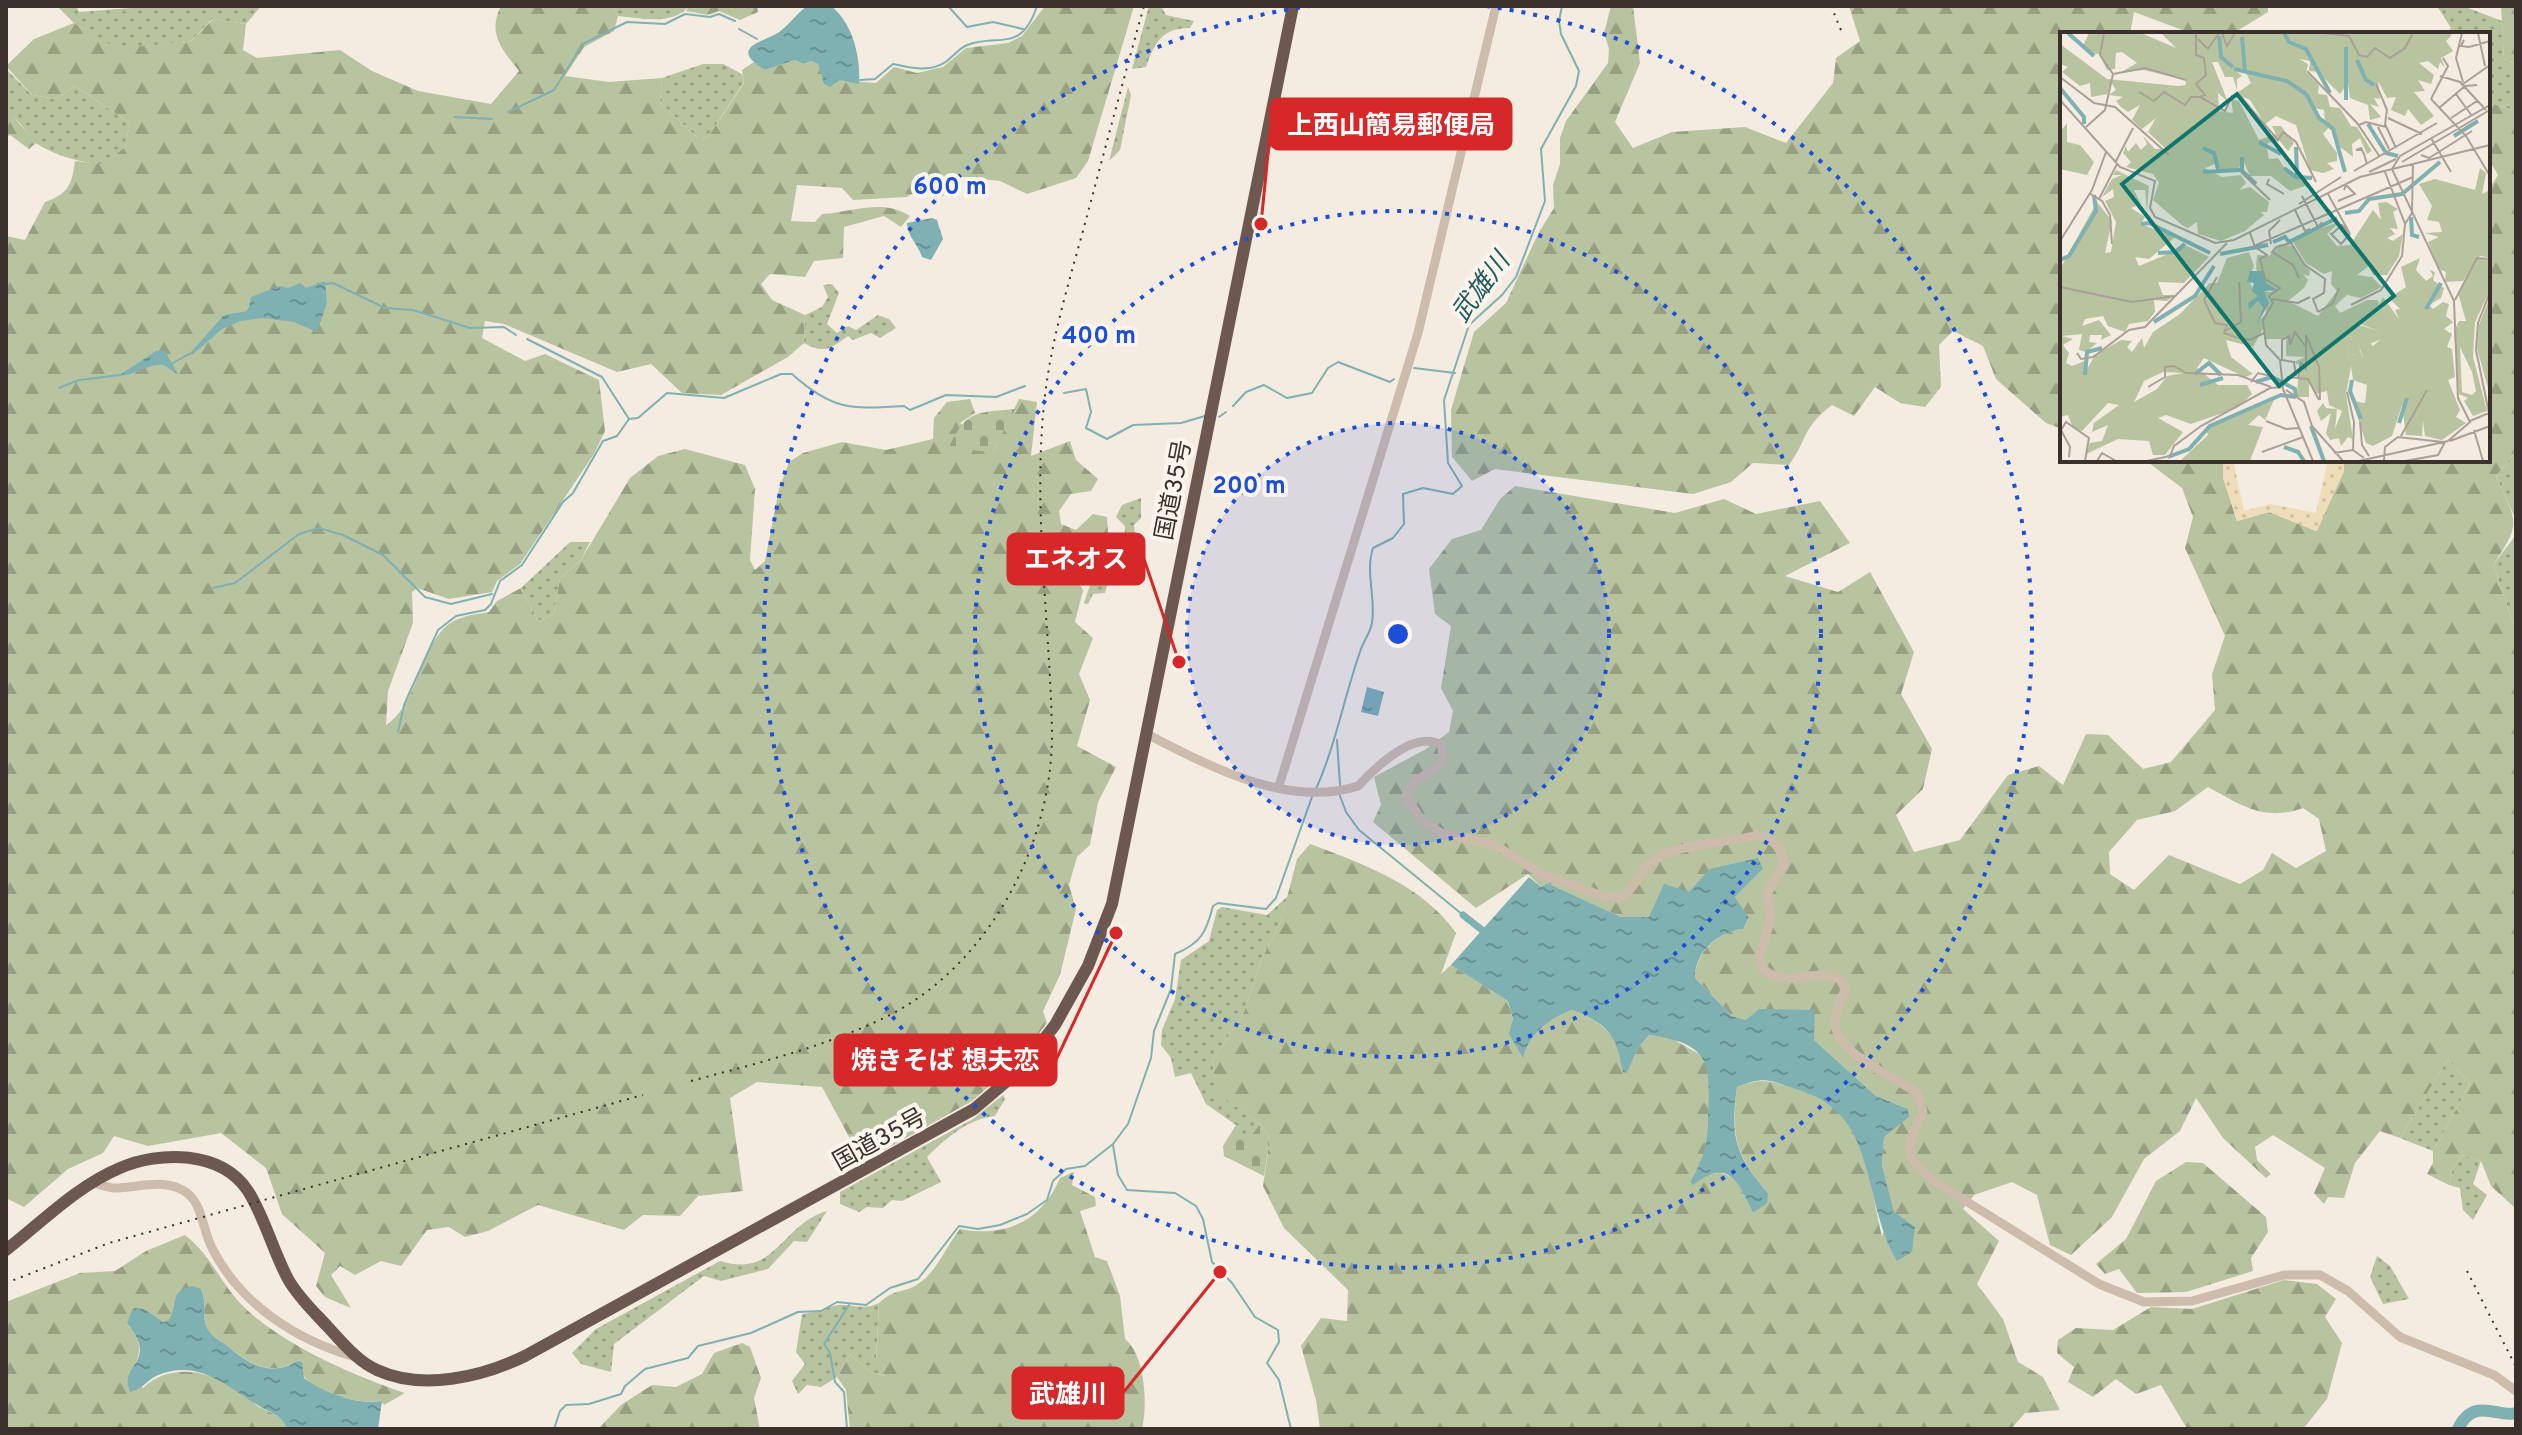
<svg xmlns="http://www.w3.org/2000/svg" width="2522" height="1435" viewBox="0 0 2522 1435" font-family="Overpass,'Noto Sans JP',sans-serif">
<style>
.grass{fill:url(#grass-dots)}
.forest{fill:url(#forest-firs);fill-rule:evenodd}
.sand{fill:url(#sand-dots)}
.cemetery{fill:url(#cemetery-stones)}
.water{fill:url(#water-ripples)}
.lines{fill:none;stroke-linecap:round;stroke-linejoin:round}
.stream{stroke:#7fb0b2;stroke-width:2}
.canal{stroke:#7fb0b2;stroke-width:7}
.river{stroke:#7fb0b2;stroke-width:12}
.tertiary{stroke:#cdbbac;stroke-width:9}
.trunk{stroke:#6c584f;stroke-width:12}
.rail{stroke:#3b302b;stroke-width:2;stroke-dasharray:2 6;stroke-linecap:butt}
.ring{fill:none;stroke:#1d4ed8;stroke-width:4;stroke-dasharray:4 8}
.labels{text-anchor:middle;stroke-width:8;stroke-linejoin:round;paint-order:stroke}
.street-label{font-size:24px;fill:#3b302b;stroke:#fbf5ee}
.water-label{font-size:26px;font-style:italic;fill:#1f5a5e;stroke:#fbf5ee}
.inset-river{fill:none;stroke:#7fb0b2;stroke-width:4}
.inset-road{fill:none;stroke:#aaa098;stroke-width:2}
.view{fill:#0f766e;fill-opacity:0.15;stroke:#0f766e;stroke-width:4}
.inset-edge{fill:none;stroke:#3b302b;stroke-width:4}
.centre{fill:#1d4ed8;stroke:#fbf5ee;stroke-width:4}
.ring-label{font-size:24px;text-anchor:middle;font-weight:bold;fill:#1d4ed8;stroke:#fbf5ee;stroke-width:8;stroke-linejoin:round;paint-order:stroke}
.leader{fill:none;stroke:#d62828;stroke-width:3}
.callout-dot{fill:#d62828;stroke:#fbf5ee;stroke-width:3}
.callout{fill:#d62828;stroke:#d62828;stroke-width:3}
.callout-label{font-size:26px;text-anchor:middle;font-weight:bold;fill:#fff}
</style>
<defs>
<pattern id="grass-dots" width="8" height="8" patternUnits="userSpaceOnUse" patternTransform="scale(2)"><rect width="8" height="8" fill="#b8c4a0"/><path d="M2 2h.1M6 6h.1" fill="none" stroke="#97a083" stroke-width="1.8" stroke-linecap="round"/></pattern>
<pattern id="forest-firs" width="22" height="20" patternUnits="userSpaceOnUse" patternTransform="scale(2)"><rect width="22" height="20" fill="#b8c4a0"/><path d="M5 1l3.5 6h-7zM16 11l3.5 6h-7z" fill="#97a083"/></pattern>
<pattern id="sand-dots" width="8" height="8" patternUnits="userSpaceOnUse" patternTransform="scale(2)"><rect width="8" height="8" fill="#efdcb8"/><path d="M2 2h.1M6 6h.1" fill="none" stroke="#cebd9e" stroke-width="1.8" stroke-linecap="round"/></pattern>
<pattern id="cemetery-stones" width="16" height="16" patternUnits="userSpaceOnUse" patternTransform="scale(2)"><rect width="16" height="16" fill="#b8c4a0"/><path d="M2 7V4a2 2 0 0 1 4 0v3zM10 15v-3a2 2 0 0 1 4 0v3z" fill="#97a083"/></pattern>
<pattern id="water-ripples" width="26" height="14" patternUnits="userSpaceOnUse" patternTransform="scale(2)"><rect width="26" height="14" fill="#7fb0b2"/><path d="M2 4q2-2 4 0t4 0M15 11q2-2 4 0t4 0" fill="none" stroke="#699091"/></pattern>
</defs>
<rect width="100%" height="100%" fill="#f4ebe1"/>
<g class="grass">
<polygon points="57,6 76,6 79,12 158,6 261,6 246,24 212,19 190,42 116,49 74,23"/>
<path d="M613,6H689C673,26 641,18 618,16Z"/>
<path d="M1149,6H1161L1166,15L1194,21L1190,28C1162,28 1155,42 1146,67L1132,69Z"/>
<polygon points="2437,6 2463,6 2502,21 2504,59 2516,65 2516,111 2488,102 2488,34 2446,34 2451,28"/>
<polygon points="703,64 723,64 742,74 744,82 708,137 699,139 660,103 662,78"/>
<path d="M6,69L32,95L56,99L75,86L130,123L125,147L104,165C81,162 58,157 37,144C26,136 21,117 6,114Z"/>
<polygon points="1128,87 1131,95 1120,150 1109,161"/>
<path d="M832,284L839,293L827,324L837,333L848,326L856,330L878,315L889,319L896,328L880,338L871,333L853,340L848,336C830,349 824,354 804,343L805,315L822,307L828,297L823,285Z"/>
<polygon points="2516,451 2516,520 2496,476"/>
<polygon points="1141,498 1141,518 1134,525 1136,545 1124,543 1125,526 1116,517 1122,505"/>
<polygon points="2516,535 2516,631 2493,565"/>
<polygon points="570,542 590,542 581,560 560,578 554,614 538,621 521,588"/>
<polygon points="1093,561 1110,576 1105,593 1093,594 1088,604 1084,603 1090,585 1084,574"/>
<polygon points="1288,896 1281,921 1261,960 1244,1012 1212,1061 1218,1093 1260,1124 1248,1141 1236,1125 1206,1104 1191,1073 1175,1077 1171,1058 1161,1045 1162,1030 1175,999 1181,960 1209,941 1217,910 1222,907 1267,915"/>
<polygon points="2448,1059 2470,1084 2433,1151 2400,1138"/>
<path d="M1003,1095L1005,1099L995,1116C968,1119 946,1138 927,1157L941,1182L902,1201L892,1200L883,1208L867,1207L859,1212L840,1204V1192L973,1119Z"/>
<polygon points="2463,1155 2481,1161 2473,1184 2487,1195 2473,1220 2463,1210 2460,1188 2449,1185 2453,1168"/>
<path d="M827,1211L807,1242L794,1241L768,1269L721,1281L704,1276L614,1344L611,1372L581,1364L572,1353L596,1329L720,1261C776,1279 781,1224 827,1211Z"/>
<polygon points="2377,1256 2390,1266 2409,1299 2383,1304 2370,1277"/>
<path d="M879,1303L876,1359L886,1376L870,1372L850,1354L837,1377L821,1387L807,1385L798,1394L792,1381L805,1364L796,1352L802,1314C817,1313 831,1305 840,1305C856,1305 864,1310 879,1303Z"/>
</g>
<g class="forest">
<path d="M501,6H613L618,16L614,31L584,47L565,76L609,82L662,78L660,103L699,139L708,137L744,83L742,70L754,62L765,70L795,60L803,64L811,61L818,64L825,84L840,80L876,83L894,67L917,73L943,67L966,48L1008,43L1022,36L1045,6H1134L1088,161L1076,178L1027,194L1000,181L954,176L906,197L853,200L842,188L797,185L791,221L815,222L822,214C852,212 883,198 910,216L901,227L884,216L844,227L843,258L814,261L805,277L770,274L761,284L772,300L805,315L804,343L788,357L721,395L682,393L651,364L617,372L504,324L485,321L482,338L525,361L545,354L599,380L605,431L594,454L520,564L497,581L492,592L449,599L417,588L412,592L413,623L388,691L386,725C422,702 420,634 458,619C467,615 479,614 489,612L497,601L521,588L538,621L554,614L560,578L581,560L630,478L658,456L685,449L745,465L755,489L750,560L755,570L765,561L779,489L789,462L803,453L842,442L886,450L933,439L934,418L947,402L970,399L975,413L960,423L993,452L1019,399L1037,402L1031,456L1070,441L1076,460L1098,479L1091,491L1071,494L1059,511L1061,524L1076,530L1093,514L1107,517L1108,532L1072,571L1083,590L1075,622L1093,638L1079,674L1090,700L1077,746L1116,767L1098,802L1090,845L1077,857L1069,885L1076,909L1060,975L1043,1011L1047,1023L1016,1063L972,1101L872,1157L853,1144L822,1087L757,1082L730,1098L743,1191L698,1196L680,1216L643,1215L624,1230L538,1205L488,1231L465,1237L449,1227L427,1230L401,1266L381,1261L355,1275L340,1266L331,1275L351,1308L325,1297L316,1286L325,1253L282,1214L266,1168L221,1133L148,1146L114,1136L103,1153L68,1169L24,1207L6,1198V236L25,240L45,202C68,194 72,185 75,161L104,164L125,147L130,123L75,86L56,99L32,95L6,66L34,39L74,23L116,48L190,42L213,19L246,24L243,50L257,58L340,50L372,71L418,91L491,104L519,71C502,49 487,34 501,6Z"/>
<polygon points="689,6 757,6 758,12 740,20 719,11 708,15 686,11"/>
<path d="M1611,6H1633L1640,63L1615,122L1633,148L1672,132L1745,127L1786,143L1833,83L1836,58L1860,41L1849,6H2268V12L2232,34H2193L2134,12L2130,34H2062V429L2046,423L1996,379L1983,346L1953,331L1939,345L1941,387L1925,407L1900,403L1875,387L1854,416L1832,405C1801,429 1809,437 1789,465L1753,463L1731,482L1693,494L1495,469L1472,481L1452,457L1451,410L1474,332L1506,303L1539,232L1554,208L1553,185L1560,164V138L1566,121L1608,63L1609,49L1604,33Z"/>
<polygon points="2501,6 2516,6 2516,65 2504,59"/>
<path d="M2488,102L2516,111V451L2496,476C2517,523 2522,522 2493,565L2516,631V1209L2491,1186L2481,1161L2463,1155L2453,1168L2449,1185L2427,1174L2433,1163V1151L2470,1084L2448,1059L2400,1138L2380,1131L2355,1163L2344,1198L2328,1197L2324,1204L2314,1193L2325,1168L2273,1135L2255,1147L2257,1160L2271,1174L2266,1178L2223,1138L2196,1098L2180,1131L2144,1159L2112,1217L2071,1255L2050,1245L2037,1195L2012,1182L1974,1195L1963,1209L1999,1241L1977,1284L2003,1319L2018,1362L2043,1377L2060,1410L2025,1413L2011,1429H1320L1316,1400L1301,1346L1321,1318L1347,1321L1348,1290L1284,1228L1263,1186L1270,1138L1260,1124L1217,1093L1212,1061L1244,1012L1261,960L1281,921L1297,859L1310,844C1363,864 1423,885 1456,933L1441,974L1451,965L1508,1001L1523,1057C1530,1034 1550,1018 1572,1010C1608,1025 1616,1034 1624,1072L1627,1073L1638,1048L1649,1035L1671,1038L1699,1054L1710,1070L1706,1154L1690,1182C1729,1162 1737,1178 1753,1213L1768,1193C1735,1154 1731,1137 1737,1087C1763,1077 1769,1081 1795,1088C1867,1109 1867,1174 1882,1236L1894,1213L1882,1165L1884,1136L1909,1117L1908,1109L1876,1096L1814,1040L1732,1016L1695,978C1696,952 1717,932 1743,929L1749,919L1735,897L1763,869H1710L1695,889L1650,917H1621L1547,883L1541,887L1528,874L1476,908L1373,822L1381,805L1374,777L1426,749L1449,732L1453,711L1441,688L1451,626L1435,614L1429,569L1452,539L1481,530L1500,499L1515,486L1675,513L1724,499L1756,514L1820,501L1850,543L1785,576L1838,592L1870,572L1914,652L1901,694L1932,749L1923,789L1896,815L1914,852L1960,840L2008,775L2039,766L2063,785L2086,734L2108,735L2143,769L2171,762L2215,710L2212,674L2225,636L2185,548L2193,517L2182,488L2145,460H2223V478L2237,521L2269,512L2316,531L2344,471V460H2488V191L2498,175L2488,158ZM2208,787C2241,805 2264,822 2303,808L2319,819L2326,851L2296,868L2272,853L2263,870L2240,884L2169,855L2134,890L2110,874L2109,852L2137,820L2175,811Z"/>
<polygon points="6,114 12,115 36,143 29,149 10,135 6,137"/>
<polygon points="2186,1162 2203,1163 2266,1217 2268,1232 2251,1258 2253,1271 2186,1292 2137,1293 2119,1269 2105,1274 2096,1264 2126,1239 2156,1181"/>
<path d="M1074,1172L1072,1185L1095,1197L1096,1206L1080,1211L1095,1257L1107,1261L1120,1296L1125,1339C1145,1355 1148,1404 1142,1429H850L846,1390L837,1377L850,1354L870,1372L885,1376L876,1360L879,1303C895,1288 903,1294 918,1284C937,1272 946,1246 960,1229C1005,1238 1042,1221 1060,1178Z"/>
<path d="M185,1235C212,1256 220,1283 243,1306C281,1344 354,1376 405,1393L384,1405L381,1401C361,1404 320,1395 306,1379C302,1374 299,1366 297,1361C272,1377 249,1364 229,1347C220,1340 211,1337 206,1326C202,1314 207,1301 201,1289L170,1320L163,1322L151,1316L127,1323C143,1343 143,1353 129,1374L143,1388C169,1363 205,1370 235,1387C244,1392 250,1401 259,1407C272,1414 281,1414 287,1429H6V1302L80,1273L115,1271L146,1251Z"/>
<polygon points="2284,1280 2317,1284 2336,1299 2325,1317 2342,1343 2327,1399 2303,1429 2186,1427 2161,1385 2136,1394 2116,1379 2093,1397 2068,1382 2074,1367 2057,1353 2058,1340 2076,1328 2113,1330 2151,1307 2192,1309"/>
<polygon points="742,1343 750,1347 761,1378 754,1398 760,1429 598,1429 621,1405 652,1385 676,1387 702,1374 714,1353"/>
</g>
<polygon class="sand" points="2223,460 2233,460 2244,511 2271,504 2316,513 2328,460 2344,460 2344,471 2317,531 2269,512 2237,521 2223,478"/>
<g class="cemetery">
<path d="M1015,409L993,452L949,448C966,410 975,413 1015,409Z"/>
<polygon points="1260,1124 1270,1138 1264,1176 1224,1156 1223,1146 1236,1125 1248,1140"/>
</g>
<g class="water">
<path d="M807,6H831C853,23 861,58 859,84L840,80L830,87L824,84L818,64L811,61L803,64L795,60L765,70C733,50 753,45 774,35C785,30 796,14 807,6Z"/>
<path d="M932,218L937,220L943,239L931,260L922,257C918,244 907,236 907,223Z"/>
<polygon points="325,281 327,303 317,332 294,322 263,318 240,321 222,329 192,355 191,352 224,315 248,311 251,297 280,286 288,288 300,283 306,288"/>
<path d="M156,351H165L178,374C172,372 168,366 162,365C150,363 134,376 118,376Z"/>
<polygon points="1367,687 1384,692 1378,716 1361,712"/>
<path d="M1758,858L1763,869L1735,897L1749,918L1743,929C1717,932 1695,952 1695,978L1732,1016L1746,1020L1759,1009L1815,1010L1814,1040L1876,1096L1908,1109L1909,1117L1884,1137L1882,1165L1894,1212L1915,1227L1912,1252L1897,1261C1860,1198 1880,1113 1796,1089C1768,1080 1765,1076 1737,1087C1730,1137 1735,1155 1768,1193L1767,1203L1753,1213C1738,1181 1728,1157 1693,1185L1690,1182C1707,1153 1707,1144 1708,1110C1711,1059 1706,1043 1649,1035L1638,1048L1627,1073L1623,1072C1616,1034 1608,1024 1572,1010C1550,1018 1529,1034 1523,1058L1509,1034L1513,1019L1508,1001L1451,965L1529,877L1541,887L1547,883L1621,917H1649L1664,884L1689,892L1710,869Z"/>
<path d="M193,1286L201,1289C207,1301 202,1314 206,1326C211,1337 220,1340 229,1347C249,1365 273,1377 297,1361L302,1362L304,1378C323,1393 357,1405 382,1401L378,1429H287C281,1414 272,1414 259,1406C228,1387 198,1357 156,1376C146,1381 143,1389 130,1392C118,1362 160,1364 127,1323L133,1308L144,1309L163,1322L169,1320C179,1304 168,1291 193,1286Z"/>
</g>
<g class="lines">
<g class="stream">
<polyline points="948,6 967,27 993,22 1023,29"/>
<polyline points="739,29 757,39"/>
<path d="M860,80L875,79L893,64C910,68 931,73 947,61C953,56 960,48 967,45C999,33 1021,54 1037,6"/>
<polyline points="508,112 554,90 583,44 627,22 665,24 685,14 710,17 719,14 735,21"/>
<polyline points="455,117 492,119"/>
<polyline points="325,284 333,283 385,308 413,310 470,328 504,327 516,335"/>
<path d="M527,339L602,377L629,419L638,418L667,393L724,398L781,374H792C833,411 851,409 904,406L910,410L946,395L996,397L1025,386"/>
<polyline points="173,363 191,353"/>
<polyline points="1414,368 1455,373"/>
<polyline points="59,388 79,380 120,375"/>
<polyline points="1064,393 1086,389 1091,412 1086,428 1107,439 1133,425 1181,423 1205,416"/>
<polyline points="1233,406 1246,392 1264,385 1287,398 1312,393 1328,368 1338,362 1390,382 1394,379"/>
<polyline points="1219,417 1226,412"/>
<polyline points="213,588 235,583 299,534 319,528 343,535 383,555 425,597 451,604 492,594"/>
<polyline points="398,732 404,705 438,630 456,616 485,610 491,604 500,581 522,565 563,502 573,493 603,441 617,436 629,419"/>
<polyline points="1337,740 1340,785"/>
<path d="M1316,789C1336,744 1344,697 1360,652C1363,641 1370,634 1372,623C1376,598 1365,572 1373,548L1393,538L1404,524L1403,494L1423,488L1453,494L1462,486L1448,463L1444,400L1469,325L1502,295L1516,277L1545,201L1541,149L1576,86L1579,71L1561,34L1559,21L1562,6"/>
<polyline points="1340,796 1346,812 1359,830 1463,915"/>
<polyline points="1113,1145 1118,1175 1127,1190 1175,1193 1196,1206 1203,1219 1212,1262 1232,1283 1255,1317 1278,1330 1279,1342 1267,1363 1279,1380 1291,1429"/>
<path d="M554,1429L560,1411L566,1405L589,1404L621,1394L625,1386L645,1369L688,1358L698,1346L751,1333L798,1312L821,1311L837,1302L866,1305L890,1288L918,1279L959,1226L978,1229L1000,1225L1027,1214L1047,1200L1053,1181L1066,1169L1085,1166L1113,1144L1128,1124L1151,1058L1154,1031L1171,989L1175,954C1201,943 1206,933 1213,906L1218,903L1266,909L1276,898L1313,794"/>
<polyline points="847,1429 844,1392 835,1382 830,1353 824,1344 849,1305"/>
</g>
<polyline class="canal" points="1463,915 1482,930"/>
<path class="river" d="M2458,1429C2474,1395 2499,1419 2516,1413"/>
<g class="tertiary">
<path d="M1147,734C1207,765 1288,809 1358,786C1376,767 1416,728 1442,746L1443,763L1414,782L1406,796L1421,820L1441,833L1495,845L1541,874L1603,896L1623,897C1636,886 1642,867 1657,858C1681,844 1730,842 1758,835C1774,839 1781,848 1784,864L1767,894L1771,919L1759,958L1763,969C1787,990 1816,965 1841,980L1845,988C1843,998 1836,1009 1835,1019C1832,1054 1897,1077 1918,1094L1923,1112C1905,1151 1901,1155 1937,1183L2099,1284L2144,1302L2192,1301L2284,1275H2320L2348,1291L2400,1337L2494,1375L2516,1391"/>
<polyline points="1279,786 1418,333 1496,6"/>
<path d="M91,1182C99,1184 108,1188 115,1188C138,1188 166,1177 187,1193C203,1205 203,1232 212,1248C240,1304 296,1340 355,1357"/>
</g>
<path class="trunk" d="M6,1250C42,1222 77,1186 120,1168C159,1151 221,1150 248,1191C265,1218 273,1251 288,1279C298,1297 314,1312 327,1326C342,1342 357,1361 377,1370C422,1391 482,1377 525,1356L974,1109L1020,1070L1055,1025L1088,966L1112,904L1293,6"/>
<g class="rail">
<polyline points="1831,6 1843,35"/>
<path d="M691,1081C758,1063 825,1047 888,1016C989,965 1053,843 1052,732C1050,626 1034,521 1043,415C1048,352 1066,292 1083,231C1103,156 1123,81 1144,6"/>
<polyline points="2467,1271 2516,1367"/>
<polyline points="6,1283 109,1243 643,1095"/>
</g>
</g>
<circle cx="1398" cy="634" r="211" fill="#1d4ed8" fill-opacity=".12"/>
<g class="ring">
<circle cx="1398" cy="634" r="211"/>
<circle cx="1398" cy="634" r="423"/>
<path d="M1486 6A634 634 0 1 1 1310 6"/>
</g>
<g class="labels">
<g class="street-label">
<text transform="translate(1173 490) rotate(-79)" y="8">国道35号</text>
<text transform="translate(879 1139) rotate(-29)" y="8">国道35号</text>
</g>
<g class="water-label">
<text transform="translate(1480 287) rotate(-54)" y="9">武雄川</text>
</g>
</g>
<g transform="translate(2060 32)">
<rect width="430" height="430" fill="#f4ebe1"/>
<path d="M295,292L316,298L322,307L299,316L303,327L293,322L290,327L287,315L292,305L283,303Z" fill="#b8c4a0"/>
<path d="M0,1V12L47,47L118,54L126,53L125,48L84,38L61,40L77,31L62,20L56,21L55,37L47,38L39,22L28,21L23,14L29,1H81L116,16L101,1H387L392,3L386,9L393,19L381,26L385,36L380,30L378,37L368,29L359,31L374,43L371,52L358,48L365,59L354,60L374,84L361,93L348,77L345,84L331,78L336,65L327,66L318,49L320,67L314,66L319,75L310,72L321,85L310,88L308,73L290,66L288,51L280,62L258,40L249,39L250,29L239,27L248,32L246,40L259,53L258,62L267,63L270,75L280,76L291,94L297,95L312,119L307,122L300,106L292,112L293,125L280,115L274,97L265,91L264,78L253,76L263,92L269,95L263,102L277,121V129L267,131L274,137L263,141L250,138L236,93L216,84L205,92L190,68L176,62L191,51L184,37H174L182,44L177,47V58L173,45H165L158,30H152L168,70L158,61L159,79L173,81L171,67L179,69L199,108L216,102L212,94H221L234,111L228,119L219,108L206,112L209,127L218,126L225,137L248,153L230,159L211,144H190L184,130L177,138H160L155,132L145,136L162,145L181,143L186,151L179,158L190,155L209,170L207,180H201L204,183L185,199L161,209L138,202L137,190L128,196L122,193L93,168L99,151L93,142L66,135L71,130L63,121L66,114L68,120L76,111L81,118L87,112L83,104L95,117H106L88,100L96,86L82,97L72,88L80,73L68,80L61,75L56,69L63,65L49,63L56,58L51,50L47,62L31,65L30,51L20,54L2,40L8,35L1,32L0,37ZM7,91V110L20,113L34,130L27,143L0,137V100ZM420,136L426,141L422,162L430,158V226L421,224L417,226L430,228V258L415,290L413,325L427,379L413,384L404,369L408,366L399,362L394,299L399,289H406L398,261L415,231L403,249L385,250L386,240L379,237L368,210L379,205L365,201L382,200L379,190L367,188L372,174L359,152L375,147L415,158ZM400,315L412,340L416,359L412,363L402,360ZM56,138L89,154L87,179L85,158H74L81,172L71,176L85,185L81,192L115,205L89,227L75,225L79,234L127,214L149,225L124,251L98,250L103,263H114L107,269L94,268L95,280L88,289L69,292L65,300L48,294L43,284L25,287L22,294L39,288L51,303L41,308L42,303H30L29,310L37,311L26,320L19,318L22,302L2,304L13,307L3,313L9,321L6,331L12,334L25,329V341L35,323L61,308L72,309L67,315L72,320L82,306L84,316L93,300L120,282L150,251H157L167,226L189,220L194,234L188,248L198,264L191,276L198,269L203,276L198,290L206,281L204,259L212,260L196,237L197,223L209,224L220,212L232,214L250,239L249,244L243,242L248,248L244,256L228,269L258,284L277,259L271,252L272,239L264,242L246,231L231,207L281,189L267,202L277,214L290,213L313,178L321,188L318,171L326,170L338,177L333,180L338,197L330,196L335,202L327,206L333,209L343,202L339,224L327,243H313L309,234L297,243L312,245L322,255L301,266L287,263L275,274L280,281L307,268H318L319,273L323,265L339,287L335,278L340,277L329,266L346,255L341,235L360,226L356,238L366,249L373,244L370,238L375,240L373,248L384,256L381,266L369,273L373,277L383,270L389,272L386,284L393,290L384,297L392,302L387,315L392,317L395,345L388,348L400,378L396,385L406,391L382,408L365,404L363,388L362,404L346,403L342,373L332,404L313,414L306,411L294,374V369L305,371L307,353L293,348L291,334L286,362L293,407L288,405L281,414L279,406L270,408L266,401L271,381L261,389L257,379L263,371L266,376L277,377L275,397L282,379L269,373L267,359L255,362L249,351V365H237L239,333L234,330L245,325L226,324V307H206L204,295L193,315L166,308L171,325L193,342L185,345L144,326L137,336L158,353H187L192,362L177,376L131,392L106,383L98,386L123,400L105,423H93L89,409L58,407L26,422L30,411L42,409L48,393L32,400L34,391L59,373L48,371L22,399L13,396L8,383L0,385V237L37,170L52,189L45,221L51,220L56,190L45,169L54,165L53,157L42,165L52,147L62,143H53ZM300,292L316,298L321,307L313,314L309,309L298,310L294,319L300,317L303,326L293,322L290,326L287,315L294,306L284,303ZM103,340L123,341L107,344L97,357L74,370L84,349ZM430,264V360H429L417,316L419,293ZM214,368L205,388L199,383L188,393L203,395L190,429H120L148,403L146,397Z" fill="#b8c4a0" fill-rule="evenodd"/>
<path d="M190,239H202L206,251L217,258L204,259L209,271L196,294L203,276L198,269L189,278L188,271L198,264L192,259L194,251L187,250Z" fill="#7fb0b2"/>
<path class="inset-river" d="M8,1L34,24M224,1L229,10L246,17L270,61M159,4L161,25L173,35M182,5L185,40M286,15V68M297,28L306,48L314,53M174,37L227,49L246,62M0,56L24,85V92M246,62L259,86L273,97L285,140M308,92L326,121L338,124M394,104L418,89M199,110L221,122M236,115L237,143M143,116L154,121L158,137M182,125V139L196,152M224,136L236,145L252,146M143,140L180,138M285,181L299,179L309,167L342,162L380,130M351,185L352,203L359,205M81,192L89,191L150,221M213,210L225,205L229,210L277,186M98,221L115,220L125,212M160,222L208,213M0,228L9,224L36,179L34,163M366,277L381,251M94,290L135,264L154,234M135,342L149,331L161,343M25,343L27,320L42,316M292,348L290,359L301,387M196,350L212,345L235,357L236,366M140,353L163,346M339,391L347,366M251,394L264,429M224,415L238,420L244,429M108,425L129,417L150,394L221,363L236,365"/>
<path class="inset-road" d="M44,1L40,23L53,42M136,1V23L144,26L146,43L136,52L145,63L140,65M162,1L167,14L175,1M263,1L289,4L299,23L307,25L315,16L330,26L345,16L353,1M402,1L396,26L403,50M418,1L425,34M138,7L148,17L159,1M404,8L401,14L409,15L430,9M247,39L297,91L320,125M53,42L85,36L126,48M380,44L400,50L426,78M0,45L34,71L55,75L109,123M316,52L327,78L325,92L336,116M403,52L430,33M79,60L94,69L104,60L125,73L131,65H140L165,79L172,64L181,65L218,108L223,100L236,110L256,150M396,62L412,84M371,67L388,34L383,26M371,67L406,104L430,144M0,68L60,135L95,149L90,176L95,185L155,211L174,208L300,145L430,113M379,76L405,54L417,53M328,86L362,102M391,86L417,69M299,93L306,90L326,95M26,95L45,78L53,42M318,95L329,117M371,106L391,140M302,118H296L301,116L304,122L307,132M361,123L369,126L412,99M56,129L73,96M342,130L428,79M332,137L340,124L430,73M294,139L377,91M181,140L210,168M309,140L336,127M209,147L207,152L224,162M29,161L42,169L50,183L52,212M268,162L290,202M242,164L258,195L262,190M39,167L57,132M278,169L295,162L286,153L284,158M239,172L281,145M235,178L245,199L250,197M345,192L352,181L353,131M190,201L195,215L207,223L200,227L205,247L220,256L209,264L213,271L203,288L206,313L220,328L223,357L253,429M270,201L281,212L290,202M272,202L282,193L289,201M0,209L32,158L46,120M211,212L209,199L220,188M194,214L353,145M216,215L231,211L245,233L265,247L264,261L253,267L258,280M216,215L212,220L233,233L239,246M157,245L144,268L155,291L167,293L164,301L178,306L190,308L204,301M0,255L72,270L115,264M212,267L238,271L250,265M395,268L417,226L430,227M291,273L321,258L342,224L345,192L325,140M258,280L273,271L279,256M165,299L181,290L179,250M17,321L21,327L33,325L69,298L85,295L167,211M222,328L234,330L236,344M222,329V308L229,304L230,313L235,300L245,314M238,346L241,331L246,337V303L259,335L260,368M191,350L198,341L211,344M224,351L228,345L248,347L259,368M88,355L105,345V335L114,334L126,341L178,343L211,355M226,358L244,370L252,394L283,429M287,360L294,390L293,418M429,381L416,318L418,291L430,260M206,389L226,397L239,396M410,389L429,381L430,386M300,390L302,413L309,424M414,398L423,429M341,404L367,358M390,409L430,394M202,420L243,405M274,421L293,418L304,426M9,425L10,415L1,398L6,390L29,406L25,429M37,429L42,421L56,429M87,429L110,424L114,414L141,394L210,356L223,355M299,429L388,409L410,390L398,366L394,269L332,137M324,429L325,415L338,405L383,410M345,429L378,423L385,410"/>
<path class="view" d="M177,62L334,264L219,354L62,152Z"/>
<rect width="430" height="430" class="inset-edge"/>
</g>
<circle cx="1398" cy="634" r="12" class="centre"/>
<g class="ring-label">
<text x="950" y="194">600 m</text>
<text x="1099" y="343">400 m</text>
<text x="1249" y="493">200 m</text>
</g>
<path class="leader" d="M1261 224L1271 124M1179 662L1144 559M1116 933L1056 1060M1220 1272L1123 1393"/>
<g class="callout-dot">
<circle cx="1261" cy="224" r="8"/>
<circle cx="1179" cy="662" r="8"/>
<circle cx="1116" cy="933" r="8"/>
<circle cx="1220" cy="1272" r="8"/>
</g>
<g class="callout">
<rect x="1271" y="99" width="240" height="50" rx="8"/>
<rect x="1008" y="534" width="136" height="50" rx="8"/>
<rect x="835" y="1035" width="221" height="50" rx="8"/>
<rect x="1013" y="1368" width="110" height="50" rx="8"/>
</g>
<g class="callout-label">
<text x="1391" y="134">上西山簡易郵便局</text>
<text x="1076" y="568">エネオス</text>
<text x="945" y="1069">焼きそば 想夫恋</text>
<text x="1068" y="1403">武雄川</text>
</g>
<rect width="2522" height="1435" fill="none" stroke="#3b302b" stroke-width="16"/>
</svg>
